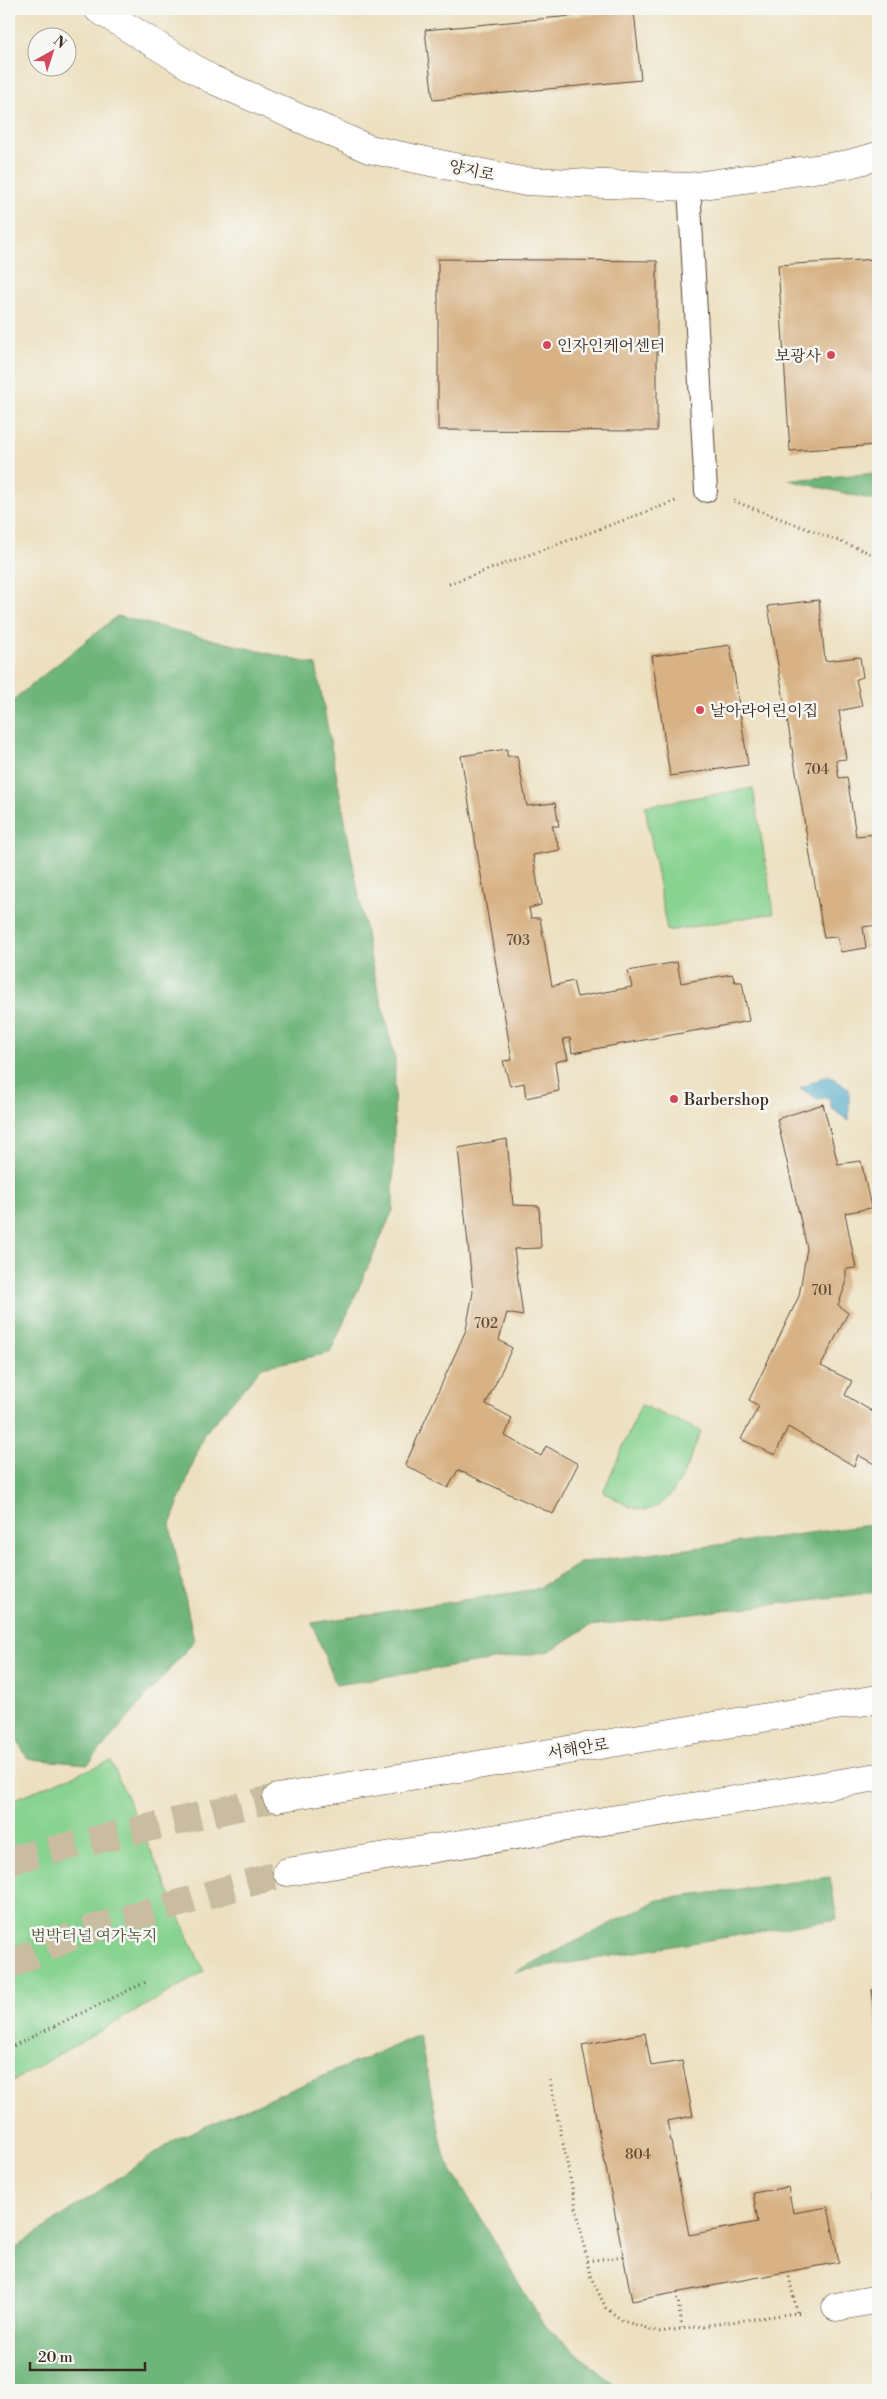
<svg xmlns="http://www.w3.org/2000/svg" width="887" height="2399" viewBox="0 0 887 2399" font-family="'Libre Bodoni','Noto Serif KR',serif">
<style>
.green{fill:#88d390;stroke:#627e57}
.forest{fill:#6eb57a;stroke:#54704c}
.water{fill:#46a6c6;stroke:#406872}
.building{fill:#d8b285}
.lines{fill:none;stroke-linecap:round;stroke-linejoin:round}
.secondary-tunnel{stroke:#c9bca0;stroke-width:28;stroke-dasharray:28 14;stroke-linecap:butt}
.lane-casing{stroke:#564536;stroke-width:24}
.street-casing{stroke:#564536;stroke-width:29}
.secondary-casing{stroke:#564536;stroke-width:29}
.path{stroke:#564536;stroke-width:3;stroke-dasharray:1 4;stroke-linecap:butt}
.lane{stroke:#fff;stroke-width:22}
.street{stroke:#fff;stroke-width:28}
.secondary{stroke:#fff;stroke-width:28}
.poi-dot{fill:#d1495b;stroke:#f6f6f2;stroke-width:2}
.labels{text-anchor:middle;stroke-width:5;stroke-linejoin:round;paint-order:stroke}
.number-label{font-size:14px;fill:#624c38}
.street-label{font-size:16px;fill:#3b2a1e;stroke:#f6f6f2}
.poi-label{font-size:16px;fill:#3b2a1e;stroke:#f6f6f2;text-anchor:start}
.park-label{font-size:16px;fill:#4e543a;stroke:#f6f6f2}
</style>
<rect width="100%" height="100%" fill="#f6f6f2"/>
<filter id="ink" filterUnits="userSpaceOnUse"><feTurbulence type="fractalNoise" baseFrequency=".02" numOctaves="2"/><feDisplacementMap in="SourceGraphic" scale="10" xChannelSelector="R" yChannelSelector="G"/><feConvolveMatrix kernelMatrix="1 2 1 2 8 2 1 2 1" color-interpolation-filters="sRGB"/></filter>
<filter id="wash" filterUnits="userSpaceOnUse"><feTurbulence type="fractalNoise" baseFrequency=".0096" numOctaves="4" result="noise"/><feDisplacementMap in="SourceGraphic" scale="20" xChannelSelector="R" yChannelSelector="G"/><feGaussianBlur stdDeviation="1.12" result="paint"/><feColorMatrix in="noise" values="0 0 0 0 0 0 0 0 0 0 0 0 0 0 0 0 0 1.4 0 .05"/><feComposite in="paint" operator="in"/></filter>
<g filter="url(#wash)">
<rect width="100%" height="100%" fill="#ede0c0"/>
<g class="green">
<polygon points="753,788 774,913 667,931 645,806"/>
<path d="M641,1405L701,1431C690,1457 674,1516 638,1509C627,1507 613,1497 603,1492Z"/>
<polygon points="111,1761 204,1972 9,2083 9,1801"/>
</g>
<g class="forest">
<polygon points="878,473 878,501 788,480"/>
<polygon points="117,616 316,665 371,961 395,1059 393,1210 330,1353 262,1367 204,1434 170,1525 194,1641 88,1764 28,1759 9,1727 9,703"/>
<polygon points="878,1524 878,1592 589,1626 550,1651 336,1685 312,1623 537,1589 580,1563"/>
<polygon points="830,1877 837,1919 515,1972 658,1900"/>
<polygon points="419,2035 445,2158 543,2324 620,2390 9,2390 9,2252 176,2139"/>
</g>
<polygon class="water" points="828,1075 849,1089 849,1121 831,1108 829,1097 818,1099 800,1088"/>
<g id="blocks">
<g class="building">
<polygon points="634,10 641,80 433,100 425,30"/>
<polygon points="438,259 657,261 657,431 438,430"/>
<polygon points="878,259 878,445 790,451 778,265"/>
<polygon points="819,600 825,661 860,657 863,677 856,679 862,706 839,711 846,759 836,760 839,778 847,777 856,836 878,834 878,925 863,927 866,948 841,952 837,937 824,938 768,606"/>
<polygon points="730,645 748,765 670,776 652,656"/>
<polygon points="507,749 507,756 517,756 527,806 555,803 559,826 552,826 560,850 533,855 541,905 529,908 531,918 540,918 552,986 573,981 577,997 632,987 628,971 677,962 681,983 732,974 735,982 742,982 749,1021 572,1053 570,1038 563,1039 568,1059 555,1062 559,1091 526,1098 524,1083 510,1086 503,1061 512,1060 461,756"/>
<polygon points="823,1104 838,1164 861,1161 871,1208 845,1213 856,1268 846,1269 846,1284 838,1305 848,1313 821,1366 852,1381 845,1395 878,1415 878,1466 858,1455 854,1466 788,1427 775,1455 741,1439 759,1406 749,1400 799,1296 807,1248 777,1119"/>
<polygon points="507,1139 513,1205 539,1206 541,1248 514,1249 523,1316 507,1313 499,1340 512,1348 486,1404 512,1418 505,1436 541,1456 546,1446 578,1464 553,1514 458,1470 448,1488 405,1465 466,1330 473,1292 458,1148"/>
<polygon points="878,1989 878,2027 877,2027 872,1990"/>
<polygon points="645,2033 651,2066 682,2061 693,2116 667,2121 689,2235 758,2222 753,2193 788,2187 793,2213 828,2207 839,2262 632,2301 582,2045"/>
<polygon points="878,2188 878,2215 877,2215 873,2189"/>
</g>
</g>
</g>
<g filter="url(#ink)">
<use href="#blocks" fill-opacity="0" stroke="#564536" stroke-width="1"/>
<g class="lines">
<g class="secondary-tunnel">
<polyline points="9,1860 277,1798"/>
<polyline points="9,1965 81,1932 287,1872"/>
</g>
<defs>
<polyline id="lane" points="689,187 706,491"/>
<polyline id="street" points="836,2307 878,2299"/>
<g id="secondary">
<polyline points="98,9 211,79 369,149 521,181 689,187 849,164 878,156"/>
<polyline points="277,1798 878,1699"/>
<polyline points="287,1872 878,1777"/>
</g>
</defs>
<use href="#lane" class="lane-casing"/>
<use href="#street" class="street-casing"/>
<use href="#secondary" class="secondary-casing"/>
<g class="path">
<polyline points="734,501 878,556"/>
<polyline points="449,584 676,501"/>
<polyline points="9,2048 146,1982"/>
<polyline points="550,2080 590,2275 606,2308 623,2321 659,2332 803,2312"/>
<polyline points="587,2261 623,2256"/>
<polyline points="788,2272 797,2313"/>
<polyline points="677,2293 682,2328"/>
</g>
<use href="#lane" class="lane"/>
<use href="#street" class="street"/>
<use href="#secondary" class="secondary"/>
</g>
</g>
<g class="poi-dot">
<circle cx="547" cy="345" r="5"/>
<circle cx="831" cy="355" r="5"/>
<circle cx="700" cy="710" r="5"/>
<circle cx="674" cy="1099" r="5"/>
</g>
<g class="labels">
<g class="number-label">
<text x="817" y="774">704</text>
<text x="518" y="945">703</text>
<text x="822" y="1295">701</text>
<text x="486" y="1328">702</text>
<text x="638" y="2159">804</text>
</g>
<g class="street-label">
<text transform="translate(472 170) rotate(12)" y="6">양지로</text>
<text transform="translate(578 1748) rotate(-9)" y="6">서해안로</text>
</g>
<g class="poi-label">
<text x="557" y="351">인자인케어센터</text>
<text x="821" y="361" text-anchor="end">보광사</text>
<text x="710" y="716">날아라어린이집</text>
<text x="684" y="1105">Barbershop</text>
</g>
<g class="park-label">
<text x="94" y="1941">범박터널 여가녹지</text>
</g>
</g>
<rect width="887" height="2399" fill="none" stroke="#f6f6f2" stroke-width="30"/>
<g transform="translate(52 52) rotate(39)"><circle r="24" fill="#f6f6f2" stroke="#aba49d"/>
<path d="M0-4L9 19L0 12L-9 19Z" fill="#d1495b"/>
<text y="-8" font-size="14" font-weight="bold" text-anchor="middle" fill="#3b2a1e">N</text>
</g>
<path d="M30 2362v8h115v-8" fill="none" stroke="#3b2a1e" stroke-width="2.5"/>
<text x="38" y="2362" font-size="15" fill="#3b2a1e" stroke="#f6f6f2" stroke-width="4" paint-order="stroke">20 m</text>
</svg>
